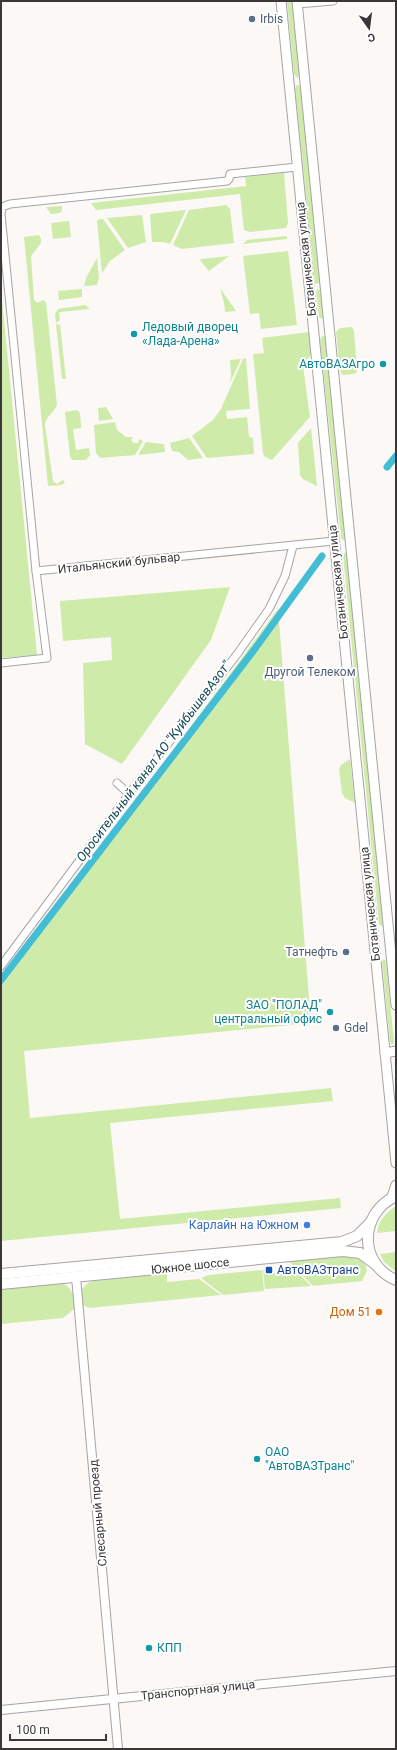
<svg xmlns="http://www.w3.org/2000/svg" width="397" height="1750" viewBox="0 0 397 1750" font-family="Roboto,sans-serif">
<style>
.green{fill:#ceebaa}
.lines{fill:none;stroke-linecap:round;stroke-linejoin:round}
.canal{stroke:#43bdd5;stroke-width:7}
.minor-casing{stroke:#a7a4a3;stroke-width:9}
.tertiary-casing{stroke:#a7a4a3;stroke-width:10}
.secondary-casing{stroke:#a7a4a3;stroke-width:11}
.primary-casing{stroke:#a7a4a3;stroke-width:12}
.minor{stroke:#fff;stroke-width:7}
.tertiary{stroke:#fff;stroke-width:8}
.secondary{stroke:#fff;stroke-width:9}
.primary{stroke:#fff;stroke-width:10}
.service-dot{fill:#5c6f8a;stroke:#fff;stroke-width:1.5}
.culture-dot{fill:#0f9aa8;stroke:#fff;stroke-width:1.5}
.shop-dot{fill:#3f7fe0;stroke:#fff;stroke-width:1.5}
.transit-dot{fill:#1a4fb4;stroke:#fff;stroke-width:1.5}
.food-dot{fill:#e8710a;stroke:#fff;stroke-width:1.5}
.labels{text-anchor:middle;stroke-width:4;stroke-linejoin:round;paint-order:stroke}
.service-label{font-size:12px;fill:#4e5e75;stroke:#fff;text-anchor:start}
.street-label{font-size:12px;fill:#393737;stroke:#fff}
.culture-label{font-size:12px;fill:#0d838f;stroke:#fff;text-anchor:start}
.shop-label{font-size:12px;fill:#366cbe;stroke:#fff;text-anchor:end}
.transit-label{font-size:12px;fill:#164399;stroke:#fff;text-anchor:start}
.food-label{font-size:12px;fill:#c56008;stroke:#fff;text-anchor:end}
.water-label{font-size:13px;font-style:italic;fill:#164a55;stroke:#fff}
</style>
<rect width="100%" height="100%" fill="#fbf8f6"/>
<g class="green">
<polygon points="287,1 293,1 300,75 297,78 294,74"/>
<polygon points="297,85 301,86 321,283 315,284 295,88"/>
<polygon points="284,173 288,223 286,228 250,232 244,230 240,194 96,210 91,203 246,186 245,177"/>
<polygon points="226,205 230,209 234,243 182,249 173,245 189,210"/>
<polygon points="62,206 62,211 59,213 51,214 46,207"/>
<polygon points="186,210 170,244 164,242 152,242 150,214"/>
<polygon points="142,215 146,242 128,248 107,218"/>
<polygon points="99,219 103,219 125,250 110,261 102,273 97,221"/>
<polygon points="69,221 71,237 53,239 51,223"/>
<path d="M39,235L41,239V243L31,256L34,300L38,303L43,300L46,302L57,405C54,413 45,417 45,425L53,481L57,484L63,480L65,483L61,485L48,486L24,237Z"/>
<polygon points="287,236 287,239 243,244 247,240"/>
<polygon points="288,251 297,325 261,329 259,313 250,314 243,256"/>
<polygon points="229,256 209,271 200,260 201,259"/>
<polygon points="97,258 99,278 97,285 84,286 86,278"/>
<polygon points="220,288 236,311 225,312 224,303"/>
<polygon points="1,289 37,655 1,658"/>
<polygon points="82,289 82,297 59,300 58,291"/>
<polygon points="322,289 324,317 322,319 319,317 316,290"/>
<polygon points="85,305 90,309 59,312 60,320 56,323 55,314 58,309"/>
<polygon points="56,324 60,325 66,379 62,379"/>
<polygon points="352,327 354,331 357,372 354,374 343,375 340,371 336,332 340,328"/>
<polygon points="309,332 311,354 303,366 310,417 272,460 265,457 263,453 253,354 264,353 262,338"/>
<polygon points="322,336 327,337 346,540 344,541 341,538 320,340"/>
<polygon points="246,358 250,409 226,411 227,419 247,417 249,437 253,438 254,454 207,458 192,436 213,420 221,409 243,359"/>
<polygon points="241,359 230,383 231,375 230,360"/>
<polygon points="106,407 113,419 99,421 98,408"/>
<polygon points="77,410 80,413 81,426 81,428 73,429 76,450 89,448 90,455 86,460 72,460 70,456 65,412"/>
<polygon points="115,422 117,430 126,437 133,437 131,440 134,443 138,443 139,439 143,441 135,455 100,458 96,453 94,425"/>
<polygon points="311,428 317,486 303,479 300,475 298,443"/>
<polygon points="189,438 203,458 188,460 179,452 172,451 170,443"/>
<polygon points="146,442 164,444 165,452 138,455"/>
<polygon points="347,552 385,924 383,927 379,924 343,555 344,553"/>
<polygon points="230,587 211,640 122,764 85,744 83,663 112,660 111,637 63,641 60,601"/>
<polygon points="278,609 311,1023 24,1051 30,1118 331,1088 333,1101 110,1123 120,1219 340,1198 341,1208 1,1241 1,983"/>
<polygon points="350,759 355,803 345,798 342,793 339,769 341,765"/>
<polygon points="384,959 386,961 394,1042 392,1045 390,1042 382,961"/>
<path d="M396,1206V1231L377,1233C378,1220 386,1213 396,1206Z"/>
<polygon points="396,1252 396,1272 384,1262 380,1254"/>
<polygon points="342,1256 354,1257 364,1261 367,1271 362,1281 313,1286 290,1262 294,1260"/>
<polygon points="291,1266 311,1286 265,1289 263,1270 265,1269 265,1274 277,1273 277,1268"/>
<polygon points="262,1270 264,1291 223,1295 201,1278 209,1275"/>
<polygon points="167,1273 167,1282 199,1279 221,1295 90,1308 82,1305 81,1290 88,1283 93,1281"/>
<path d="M62,1283C73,1288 75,1298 74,1309L63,1318L1,1324V1289Z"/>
</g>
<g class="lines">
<g class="canal">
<polyline points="387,467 396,456"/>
<polyline points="1,980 254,650 322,556"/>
</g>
<defs>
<g id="minor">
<polyline points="297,4 333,1"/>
<polyline points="36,571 1,214 2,207 10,204 227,181 229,179 230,174 297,167"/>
<polyline points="1,663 47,658 36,571 334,541"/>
<polyline points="117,783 129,794"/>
<polyline points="1,966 129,794 238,653 269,609 285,576 293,546"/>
</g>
<g id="tertiary">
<polyline points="76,1277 118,1749"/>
<polyline points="1,1710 396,1671"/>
</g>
<g id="secondary">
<polyline points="281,1 396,1163"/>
<polyline points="297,1 396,1005"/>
<polyline points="385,1053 396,1051"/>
<polyline points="391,1199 396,1185"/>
</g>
<g id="primary">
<path d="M396,1196C359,1213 358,1264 396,1280"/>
<polyline points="1,1274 342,1242 357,1236 371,1222"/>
<polyline points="1,1284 343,1251 360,1253 375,1264"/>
</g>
</defs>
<use href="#minor" class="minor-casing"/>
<use href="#tertiary" class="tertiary-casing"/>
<use href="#secondary" class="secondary-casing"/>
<use href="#primary" class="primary-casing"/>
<use href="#minor" class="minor"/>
<use href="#tertiary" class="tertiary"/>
<use href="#secondary" class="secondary"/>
<use href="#primary" class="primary"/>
</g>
<g class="service-dot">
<circle cx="252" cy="19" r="4"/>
<circle cx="310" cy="658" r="4"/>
<circle cx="346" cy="952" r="4"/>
<circle cx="336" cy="1028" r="4"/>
</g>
<g class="culture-dot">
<circle cx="134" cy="334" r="4"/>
<circle cx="383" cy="364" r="4"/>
<circle cx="330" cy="1012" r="4"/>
<circle cx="257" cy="1459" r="4"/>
<circle cx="149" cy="1648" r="4"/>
</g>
<circle class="shop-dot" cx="307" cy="1225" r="4"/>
<rect class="transit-dot" x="265" y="1266" width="8" height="8" rx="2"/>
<circle class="food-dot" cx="379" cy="1312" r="4"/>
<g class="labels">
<g class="service-label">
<text x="260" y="23">Irbis</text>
<text x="310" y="676" text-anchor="middle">Другой Телеком</text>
<text x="338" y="956" text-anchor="end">Татнефть</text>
<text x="344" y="1032">Gdel</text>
</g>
<g class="street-label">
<text transform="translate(306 259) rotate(-96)" y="4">Ботаническая улица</text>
<text transform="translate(119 563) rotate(-6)" y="4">Итальянский бульвар</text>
<text transform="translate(338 582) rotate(-96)" y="4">Ботаническая улица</text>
<text transform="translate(370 904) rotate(-96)" y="4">Ботаническая улица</text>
<text transform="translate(190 1266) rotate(-6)" y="4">Южное шоссе</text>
<text transform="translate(98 1513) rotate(-95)" y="4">Слесарный проезд</text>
<text transform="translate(198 1690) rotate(-6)" y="4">Транспортная улица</text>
</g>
<g class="culture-label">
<text x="142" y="331">Ледовый дворец<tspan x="142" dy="14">«Лада-Арена»</tspan></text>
<text x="375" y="368" text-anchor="end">АвтоВАЗАгро</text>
<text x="322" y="1009" text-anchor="end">ЗАО "ПОЛАД"<tspan x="322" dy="14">центральный офис</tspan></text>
<text x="265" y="1456">ОАО<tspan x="265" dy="14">"АвтоВАЗТранс"</tspan></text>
<text x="157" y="1652">КПП</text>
</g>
<g class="shop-label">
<text x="299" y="1229">Карлайн на Южном</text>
</g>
<g class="transit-label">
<text x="277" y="1274">АвтоВАЗтранс</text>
</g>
<g class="food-label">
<text x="371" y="1316">Дом 51</text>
</g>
<g class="water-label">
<text transform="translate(153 761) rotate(-53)" y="5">Оросительный канал АО "КуйбышевАзот"</text>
</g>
</g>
<rect width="397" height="1750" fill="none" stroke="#393737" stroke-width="4"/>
<g transform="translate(369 28) rotate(166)" stroke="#ffffff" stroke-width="3" paint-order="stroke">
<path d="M0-3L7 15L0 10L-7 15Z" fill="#393737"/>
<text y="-6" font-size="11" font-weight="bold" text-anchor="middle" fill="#393737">С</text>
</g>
<path d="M10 1734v6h96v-6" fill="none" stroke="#393737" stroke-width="2"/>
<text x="16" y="1734" font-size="12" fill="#393737" stroke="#ffffff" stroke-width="3" paint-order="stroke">100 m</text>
</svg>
